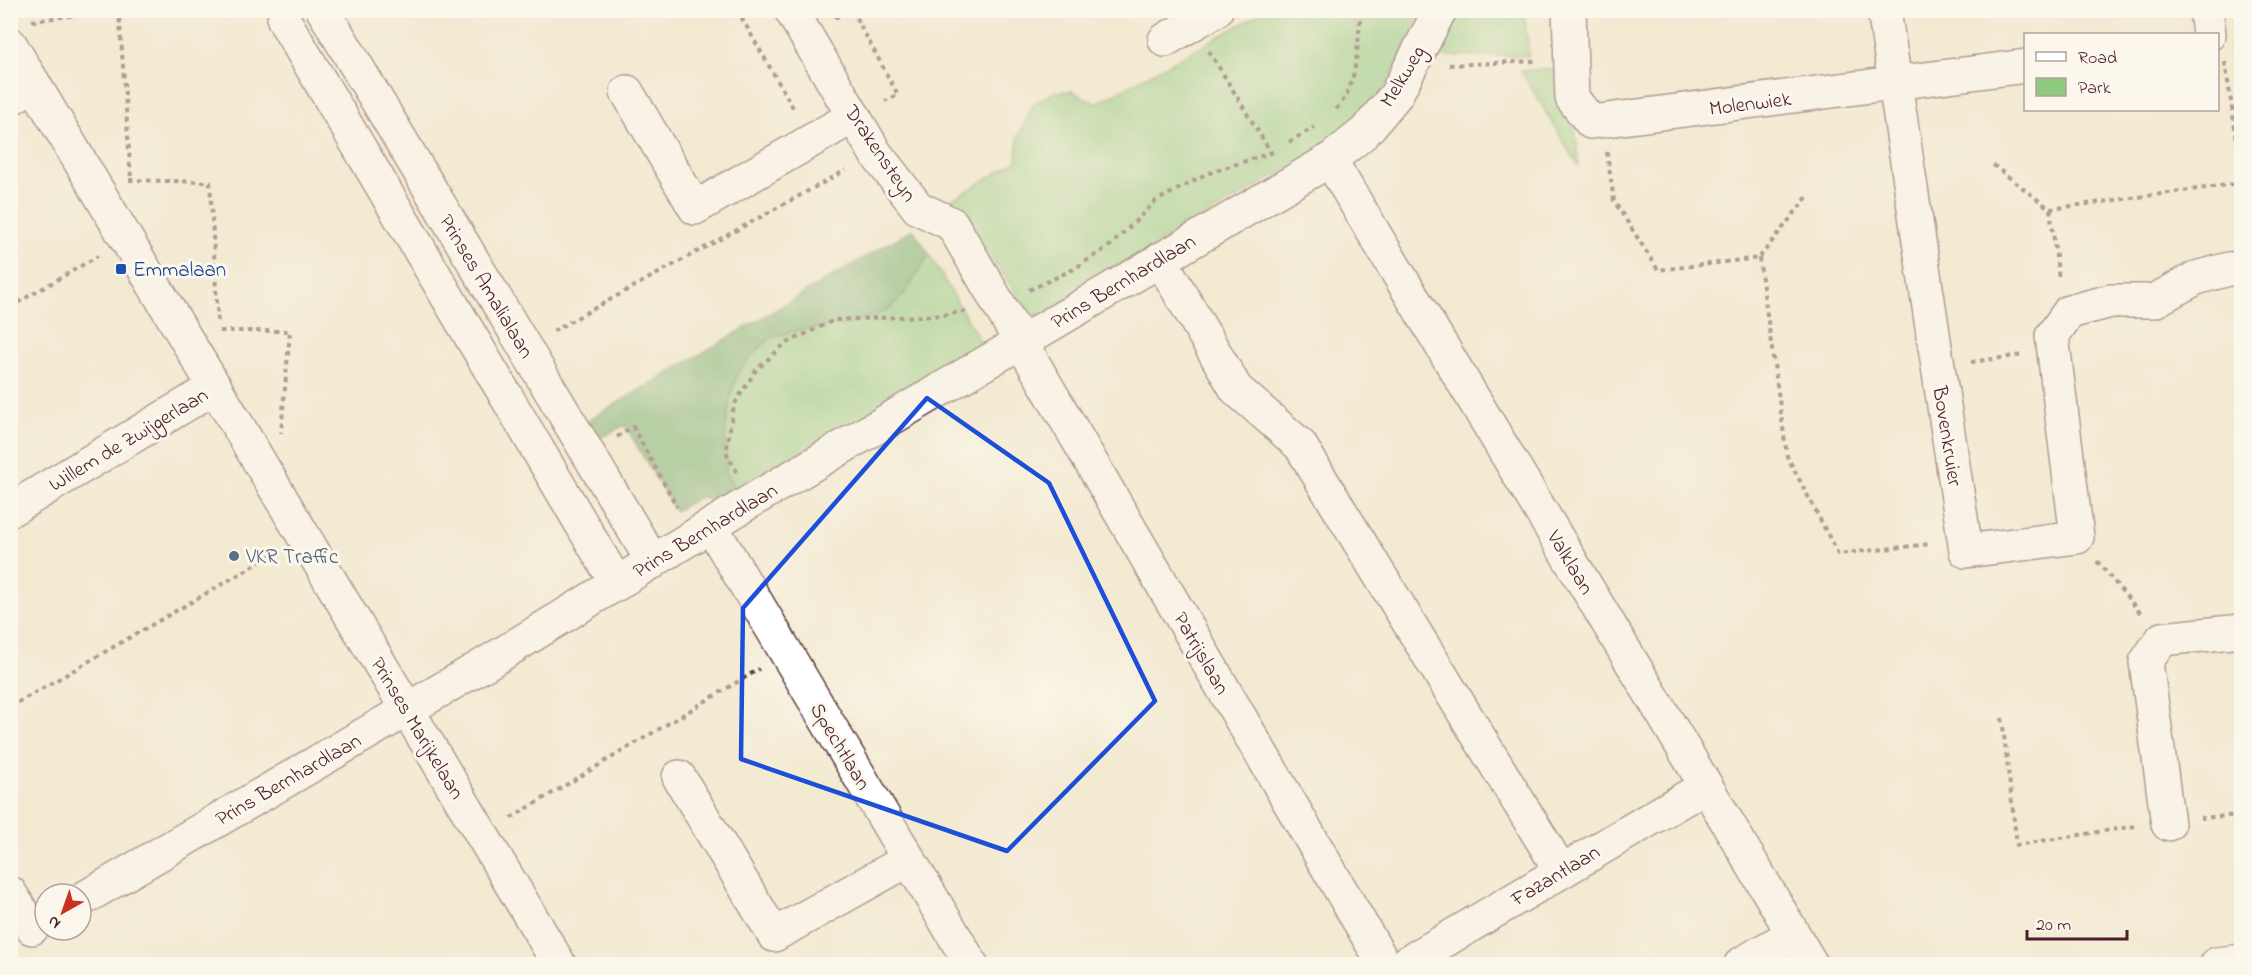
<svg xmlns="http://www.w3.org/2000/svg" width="2252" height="975" viewBox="0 0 2252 975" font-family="'Indie Flower',sans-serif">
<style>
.green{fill:#8dca80;stroke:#6c7456;stroke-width:1.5}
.forest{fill:#72ae6e;stroke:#5e664c;stroke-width:1.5}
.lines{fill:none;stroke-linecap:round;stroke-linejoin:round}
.minor-casing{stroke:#633d44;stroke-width:36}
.path{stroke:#633d44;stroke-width:4;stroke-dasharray:4.5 4.5;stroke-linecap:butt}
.minor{stroke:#fff;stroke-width:33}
.marked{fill:none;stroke:#1d4ed8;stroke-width:4.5;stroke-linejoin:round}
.transit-dot{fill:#1a4fb4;stroke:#fbf7ec;stroke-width:2}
.service-dot{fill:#5c6f8a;stroke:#fbf7ec;stroke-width:2}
.labels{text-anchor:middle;stroke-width:6;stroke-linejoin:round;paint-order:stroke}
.street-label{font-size:21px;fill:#4a1f2b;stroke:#fbf7ec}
.transit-label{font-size:21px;fill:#164399;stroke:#fbf7ec;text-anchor:start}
.service-label{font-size:21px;fill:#4e5e75;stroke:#fbf7ec;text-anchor:start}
</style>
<rect width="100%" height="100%" fill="#fbf7ec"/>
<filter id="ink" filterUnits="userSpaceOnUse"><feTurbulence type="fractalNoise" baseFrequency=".0167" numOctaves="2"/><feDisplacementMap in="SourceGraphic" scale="12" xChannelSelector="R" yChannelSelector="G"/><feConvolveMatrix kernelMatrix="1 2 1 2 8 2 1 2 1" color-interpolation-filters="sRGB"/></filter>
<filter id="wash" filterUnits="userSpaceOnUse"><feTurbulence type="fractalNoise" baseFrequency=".008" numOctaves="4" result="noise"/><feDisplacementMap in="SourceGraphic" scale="24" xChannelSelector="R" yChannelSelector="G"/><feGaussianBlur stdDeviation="1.35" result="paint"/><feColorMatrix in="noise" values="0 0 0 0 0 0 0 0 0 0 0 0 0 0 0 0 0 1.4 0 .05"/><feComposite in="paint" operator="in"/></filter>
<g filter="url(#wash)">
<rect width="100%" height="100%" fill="#f3ead2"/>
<g class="green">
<polygon points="1265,11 1332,11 1360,24 1361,11 1421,11 1406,47 1376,104 1351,131 1031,320 1017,293 948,202 1017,161 1018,137 1034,103 1055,92 1072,91 1096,104"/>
<polygon points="1453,11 1524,11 1529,56 1425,56"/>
<polygon points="2241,39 2242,136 2240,136 2230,44"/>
<polygon points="1560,68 1574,116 1579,167 1521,71"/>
<polygon points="929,254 986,351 739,498 726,472 725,431 731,395 737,374 749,358 772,337 798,330 855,323 906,292"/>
</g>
<polygon class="forest" points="913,229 929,254 906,292 890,308 855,323 798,330 772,337 749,358 737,374 731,395 725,431 726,472 739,498 711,499 699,497 675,511 625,425 598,439 587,421"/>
</g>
<g filter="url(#ink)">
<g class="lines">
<defs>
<g id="minor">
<polyline points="323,10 653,562"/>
<polyline points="791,10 876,154 918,208 952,224 1384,964"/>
<polyline points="1569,10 1572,98 1591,122 2026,66"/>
<polyline points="1884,10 1966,551 2077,537 2052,336 2069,312 2111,301 2154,301 2196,278 2229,269 2242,268"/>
<polyline points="2206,10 2209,34"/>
<polyline points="284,20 617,584"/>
<polyline points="1165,40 1216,10"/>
<polyline points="10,44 559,964"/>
<polyline points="627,92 695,208 854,116"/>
<polyline points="10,99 34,84"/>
<polyline points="1330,160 1706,786 1811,964"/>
<polyline points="1160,259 1236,389 1300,445 1561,871"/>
<polyline points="10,510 215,387"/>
<polyline points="711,526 971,964"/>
<polyline points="679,777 774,935 908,860"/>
<polyline points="2168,824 2146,662 2162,639 2242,631"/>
<polyline points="10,893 32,928"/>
<polyline points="81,900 492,660 751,501 1330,160 1365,132 1396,95 1440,10"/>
<polyline points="1405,964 1706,786"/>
<polyline points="1741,964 1793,934"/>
<polyline points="2217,964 2242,961"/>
</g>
</defs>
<use href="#minor" class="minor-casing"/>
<g class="path">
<polyline points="119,10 131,179"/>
<polyline points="737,10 795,111"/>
<polyline points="852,10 898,95 885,101"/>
<polyline points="835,18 847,10"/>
<polyline points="32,21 115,10"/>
<polyline points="1209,51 1272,154"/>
<polyline points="2225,62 2242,174"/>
<polyline points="1449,65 1537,61"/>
<path d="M1336,109C1359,87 1357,41 1361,10"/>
<polyline points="1289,142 1314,127"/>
<polyline points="1607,152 1614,201 1658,270 1759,258 1808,196"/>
<polyline points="1993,165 2050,209 2242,183"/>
<polyline points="129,180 210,182 218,324"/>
<polyline points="2050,209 2059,280"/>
<polyline points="1759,258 1787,456 1838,554 1931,544"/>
<polyline points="1029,290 1074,269 1111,245 1156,201 1206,174 1273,152"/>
<polyline points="10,307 98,256"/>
<polyline points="220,331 290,331 281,433"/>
<polyline points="553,331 846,170"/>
<polyline points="1971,362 2023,355"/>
<polyline points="617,437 633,427 677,507"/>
<polyline points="737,472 726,452 734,405 756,370 785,344 834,320 944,315 966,311"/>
<polyline points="2097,561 2142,615"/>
<polyline points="10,707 274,554"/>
<polyline points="2002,718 2017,845 2136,826"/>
<polyline points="511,818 759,669"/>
<polyline points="2200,818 2242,815"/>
</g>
<use href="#minor" class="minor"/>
</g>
</g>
<path d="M0 0H2252V975H0ZM927,398L1049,483L1155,701L1007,851L741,759L743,608Z" fill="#f3ead2" fill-opacity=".55" fill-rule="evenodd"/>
<path class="marked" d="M927,398L1049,483L1155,701L1007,851L741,759L743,608Z"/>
<rect class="transit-dot" x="115" y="263" width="12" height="12" rx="3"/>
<circle class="service-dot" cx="234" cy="556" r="6"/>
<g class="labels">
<g class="street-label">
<text transform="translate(1402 76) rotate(-59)" y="7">Melkweg</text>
<text transform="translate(1750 103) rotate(-7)" y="7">Molenwiek</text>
<text transform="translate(881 153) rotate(56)" y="7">Drakensteyn</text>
<text transform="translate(1123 281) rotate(-31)" y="7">Prins Bernhardlaan</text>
<text transform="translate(487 286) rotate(59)" y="7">Prinses Amalialaan</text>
<text transform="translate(1948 436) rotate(81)" y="7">Bovenkruier</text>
<text transform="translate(128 439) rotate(-31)" y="7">Willem de Zwijgerlaan</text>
<text transform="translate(705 530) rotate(-31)" y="7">Prins Bernhardlaan</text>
<text transform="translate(1571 562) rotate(59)" y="7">Valklaan</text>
<text transform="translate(1202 653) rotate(60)" y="7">Patrijslaan</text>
<text transform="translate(418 728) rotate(59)" y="7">Prinses Marijkelaan</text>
<text transform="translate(841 746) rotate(59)" y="7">Spechtlaan</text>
<text transform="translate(288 779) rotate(-30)" y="7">Prins Bernhardlaan</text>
<text transform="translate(1555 875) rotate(-31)" y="7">Fazantlaan</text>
</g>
<g class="transit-label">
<text x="133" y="276">Emmalaan</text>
</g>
<g class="service-label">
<text x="246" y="563">VKR Traffic</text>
</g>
</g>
<rect width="2252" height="975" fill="none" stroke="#fbf7ec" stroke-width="36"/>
<rect x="2024" y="33" width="195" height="78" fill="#fbf7ec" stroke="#b4a19f" stroke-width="1.5"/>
<rect x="2036" y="52" width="30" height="9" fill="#ffffff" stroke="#b4a19f" stroke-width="1.5"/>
<text x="2078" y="63" font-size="18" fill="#4a1f2b">Road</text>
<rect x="2036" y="78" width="30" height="18" fill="#8dca80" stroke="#b4a19f" stroke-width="1.5"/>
<text x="2078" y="93" font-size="18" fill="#4a1f2b">Park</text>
<g transform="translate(63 912) rotate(220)"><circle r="28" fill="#fbf7ec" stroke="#b4a19f" stroke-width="1.5"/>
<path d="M0-4.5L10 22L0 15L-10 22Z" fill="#c8321e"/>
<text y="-9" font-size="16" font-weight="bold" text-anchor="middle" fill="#4a1f2b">N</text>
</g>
<path d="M2027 930v9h100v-9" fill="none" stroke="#4a1f2b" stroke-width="3"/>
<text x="2036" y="930" font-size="18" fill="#4a1f2b" stroke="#fbf7ec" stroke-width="4.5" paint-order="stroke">20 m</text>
</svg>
